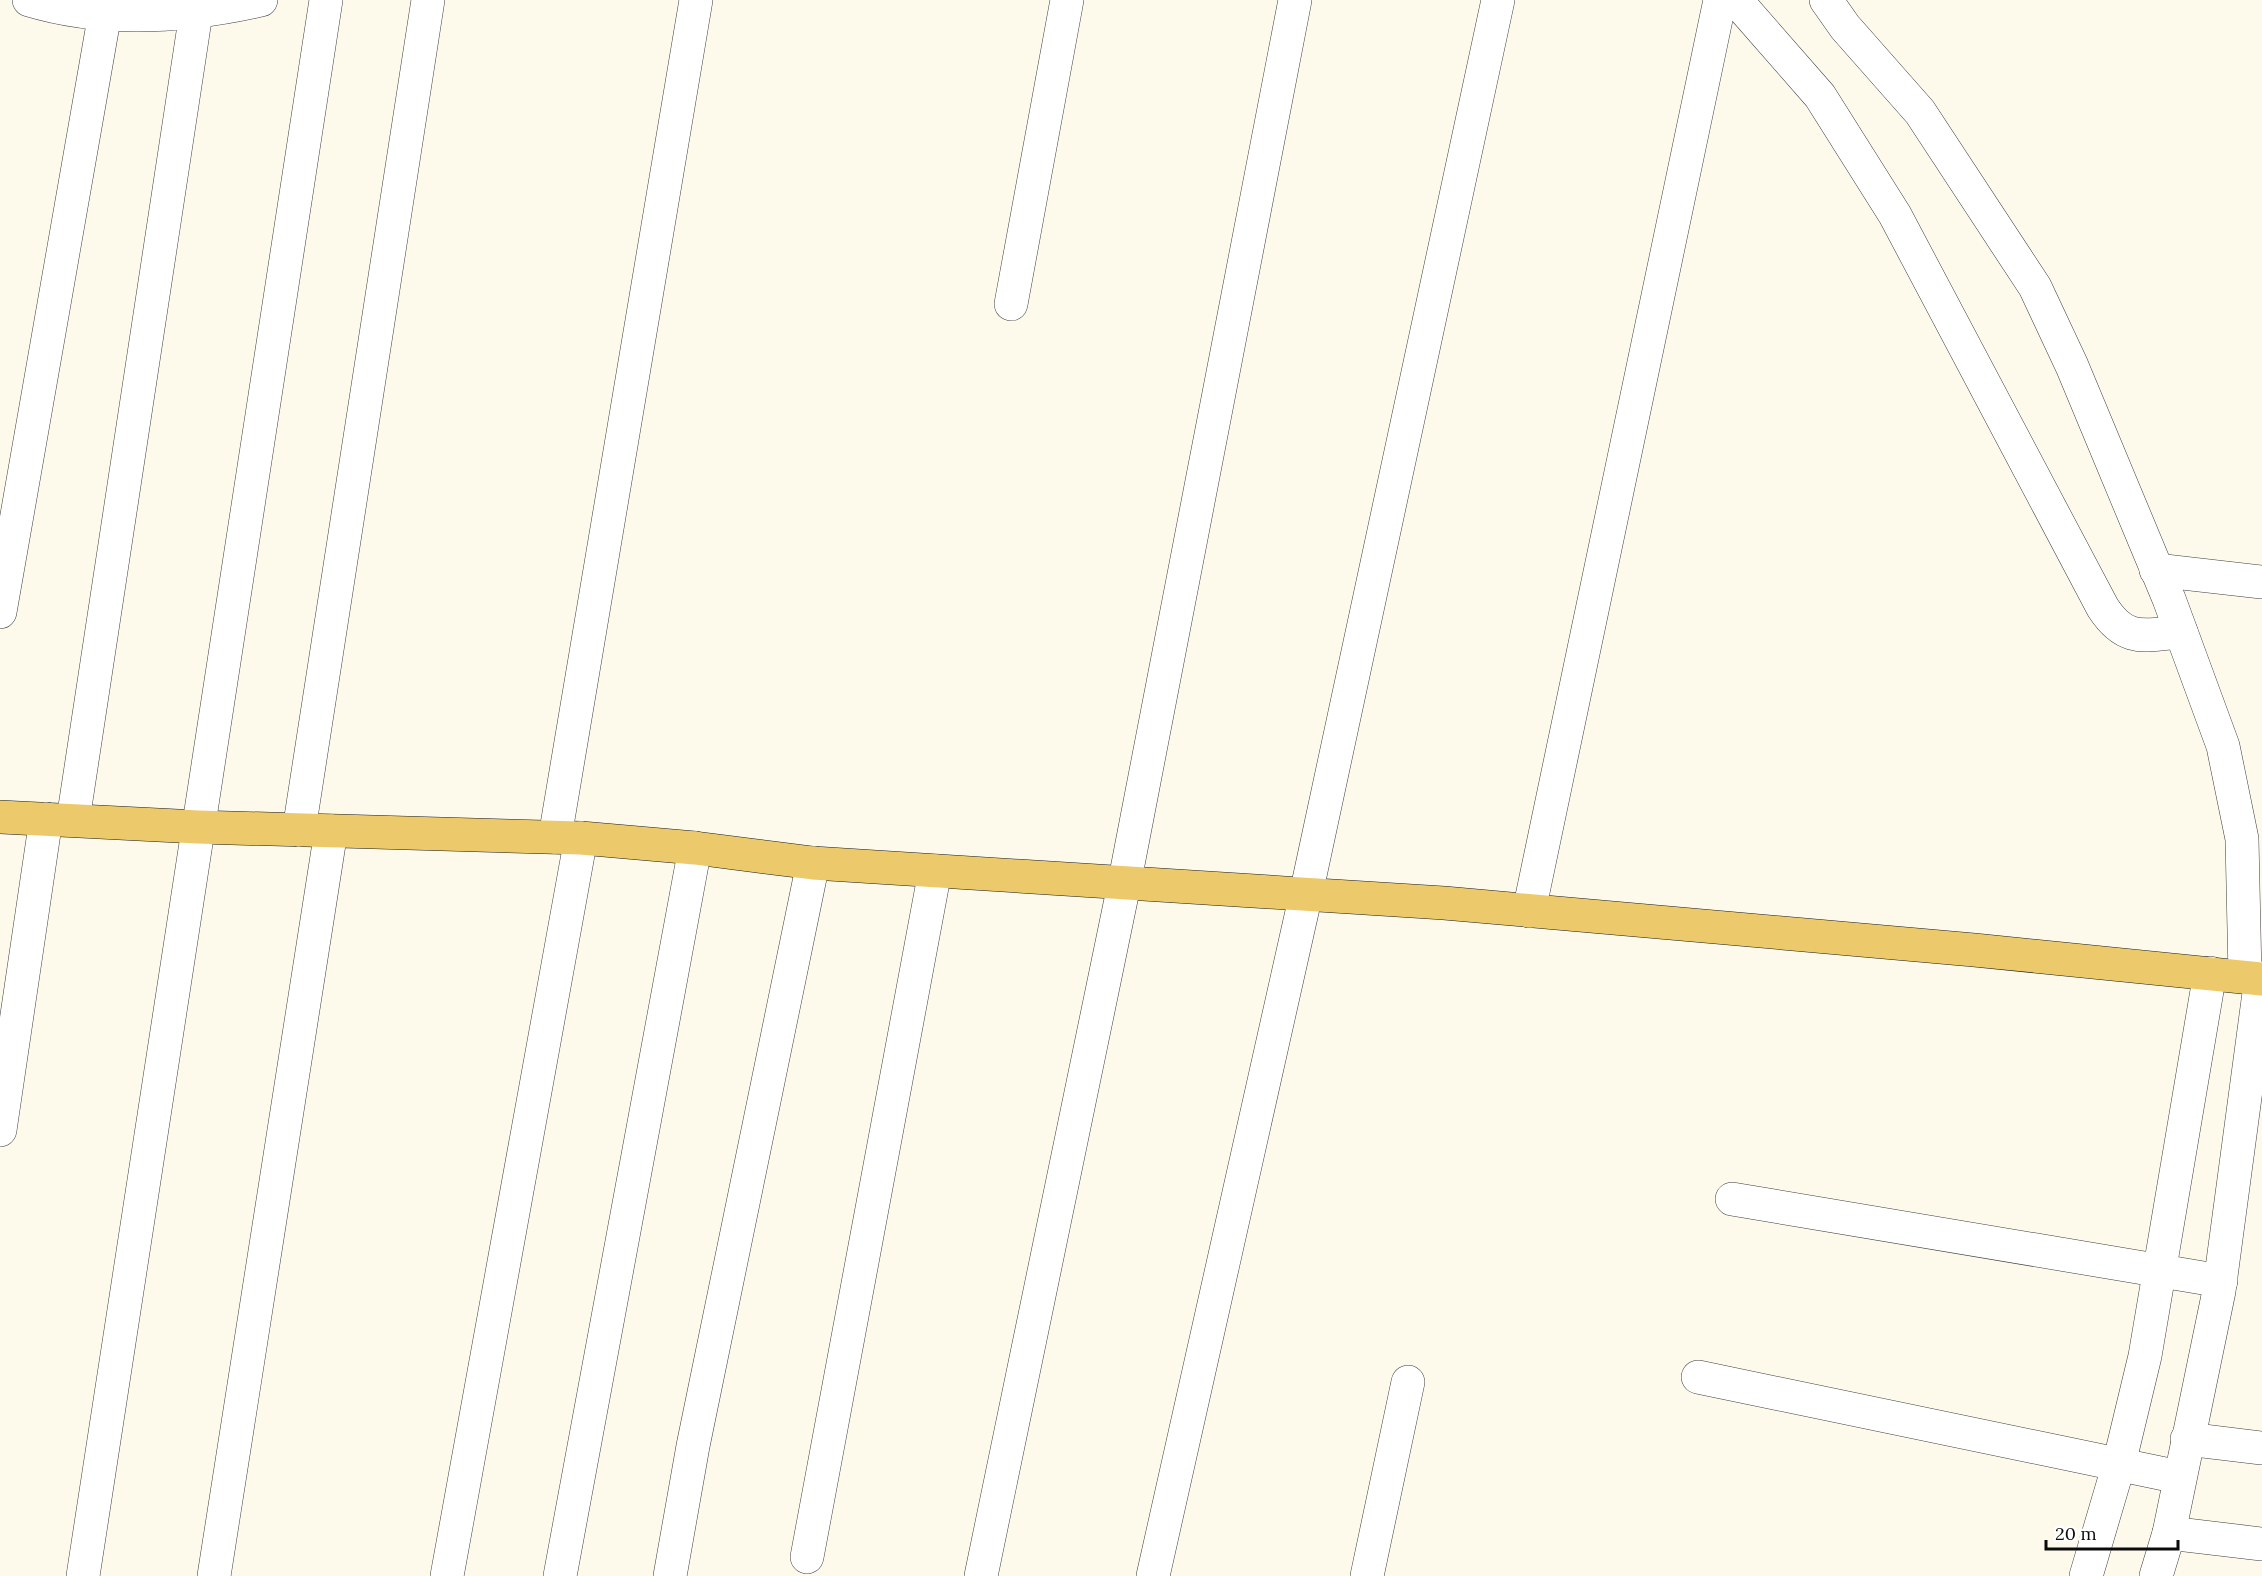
<svg xmlns="http://www.w3.org/2000/svg" width="2262" height="1576" viewBox="0 0 2262 1576" font-family="Lora,serif">
<style>
.lines{fill:none;stroke-linecap:round;stroke-linejoin:round}
.minor-casing{stroke:#3e3e3e;stroke-width:34}
.major-casing{stroke:#1c1c1c;stroke-width:34}
.minor{stroke:#fff;stroke-width:33}
.major{stroke:#ecca6c;stroke-width:33}
</style>
<rect width="100%" height="100%" fill="#fdf9eb"/>
<g class="lines">
<defs>
<g id="minor">
<path d="M29,0C105,23 186,17 261,0"/>
<path d="M1736,0L1820,96L1895,215L2103,608C2126,643 2144,635 2181,632"/>
<polyline points="1826,0 1845,27 1920,112 2035,287 2072,366 2169,599 2223,746 2242,839 2245,976"/>
<polyline points="1011,304 1067,0"/>
<polyline points="2156,570 2262,582"/>
<polyline points="0,612 105,13"/>
<polyline points="73,820 196,13"/>
<polyline points="299,830 428,0"/>
<polyline points="555,837 696,0"/>
<polyline points="1529,911 1720,0"/>
<polyline points="0,1130 46,819"/>
<polyline points="1732,1199 2221,1281"/>
<polyline points="1698,1377 2179,1477"/>
<polyline points="2187,1439 2262,1448"/>
<polyline points="2169,1533 2262,1544"/>
<polyline points="807,1557 935,871"/>
<polyline points="83,1576 326,0"/>
<polyline points="214,1576 331,831"/>
<polyline points="447,1576 581,838"/>
<polyline points="560,1576 695,848"/>
<polyline points="670,1576 693,1446 813,863"/>
<polyline points="981,1576 1124,885 1295,0"/>
<polyline points="1153,1576 1306,894 1498,0"/>
<polyline points="1367,1576 1408,1382"/>
<polyline points="2086,1576 2119,1464 2145,1356 2210,973"/>
<polyline points="2156,1576 2169,1533 2219,1291 2261,978"/>
</g>
<polyline id="major" points="0,817 198,827 581,838 695,848 813,863 1444,903 1974,950 2262,979"/>
</defs>
<use href="#minor" class="minor-casing"/>
<use href="#major" class="major-casing"/>
<use href="#minor" class="minor"/>
<use href="#major" class="major"/>
</g>
<path d="M2046 1540v9h132v-9" fill="none" stroke="#0b0b0b" stroke-width="3"/>
<text x="2055" y="1540" font-size="18" fill="#0b0b0b" stroke="#ffffff" stroke-width="4.5" paint-order="stroke">20 m</text>
</svg>
